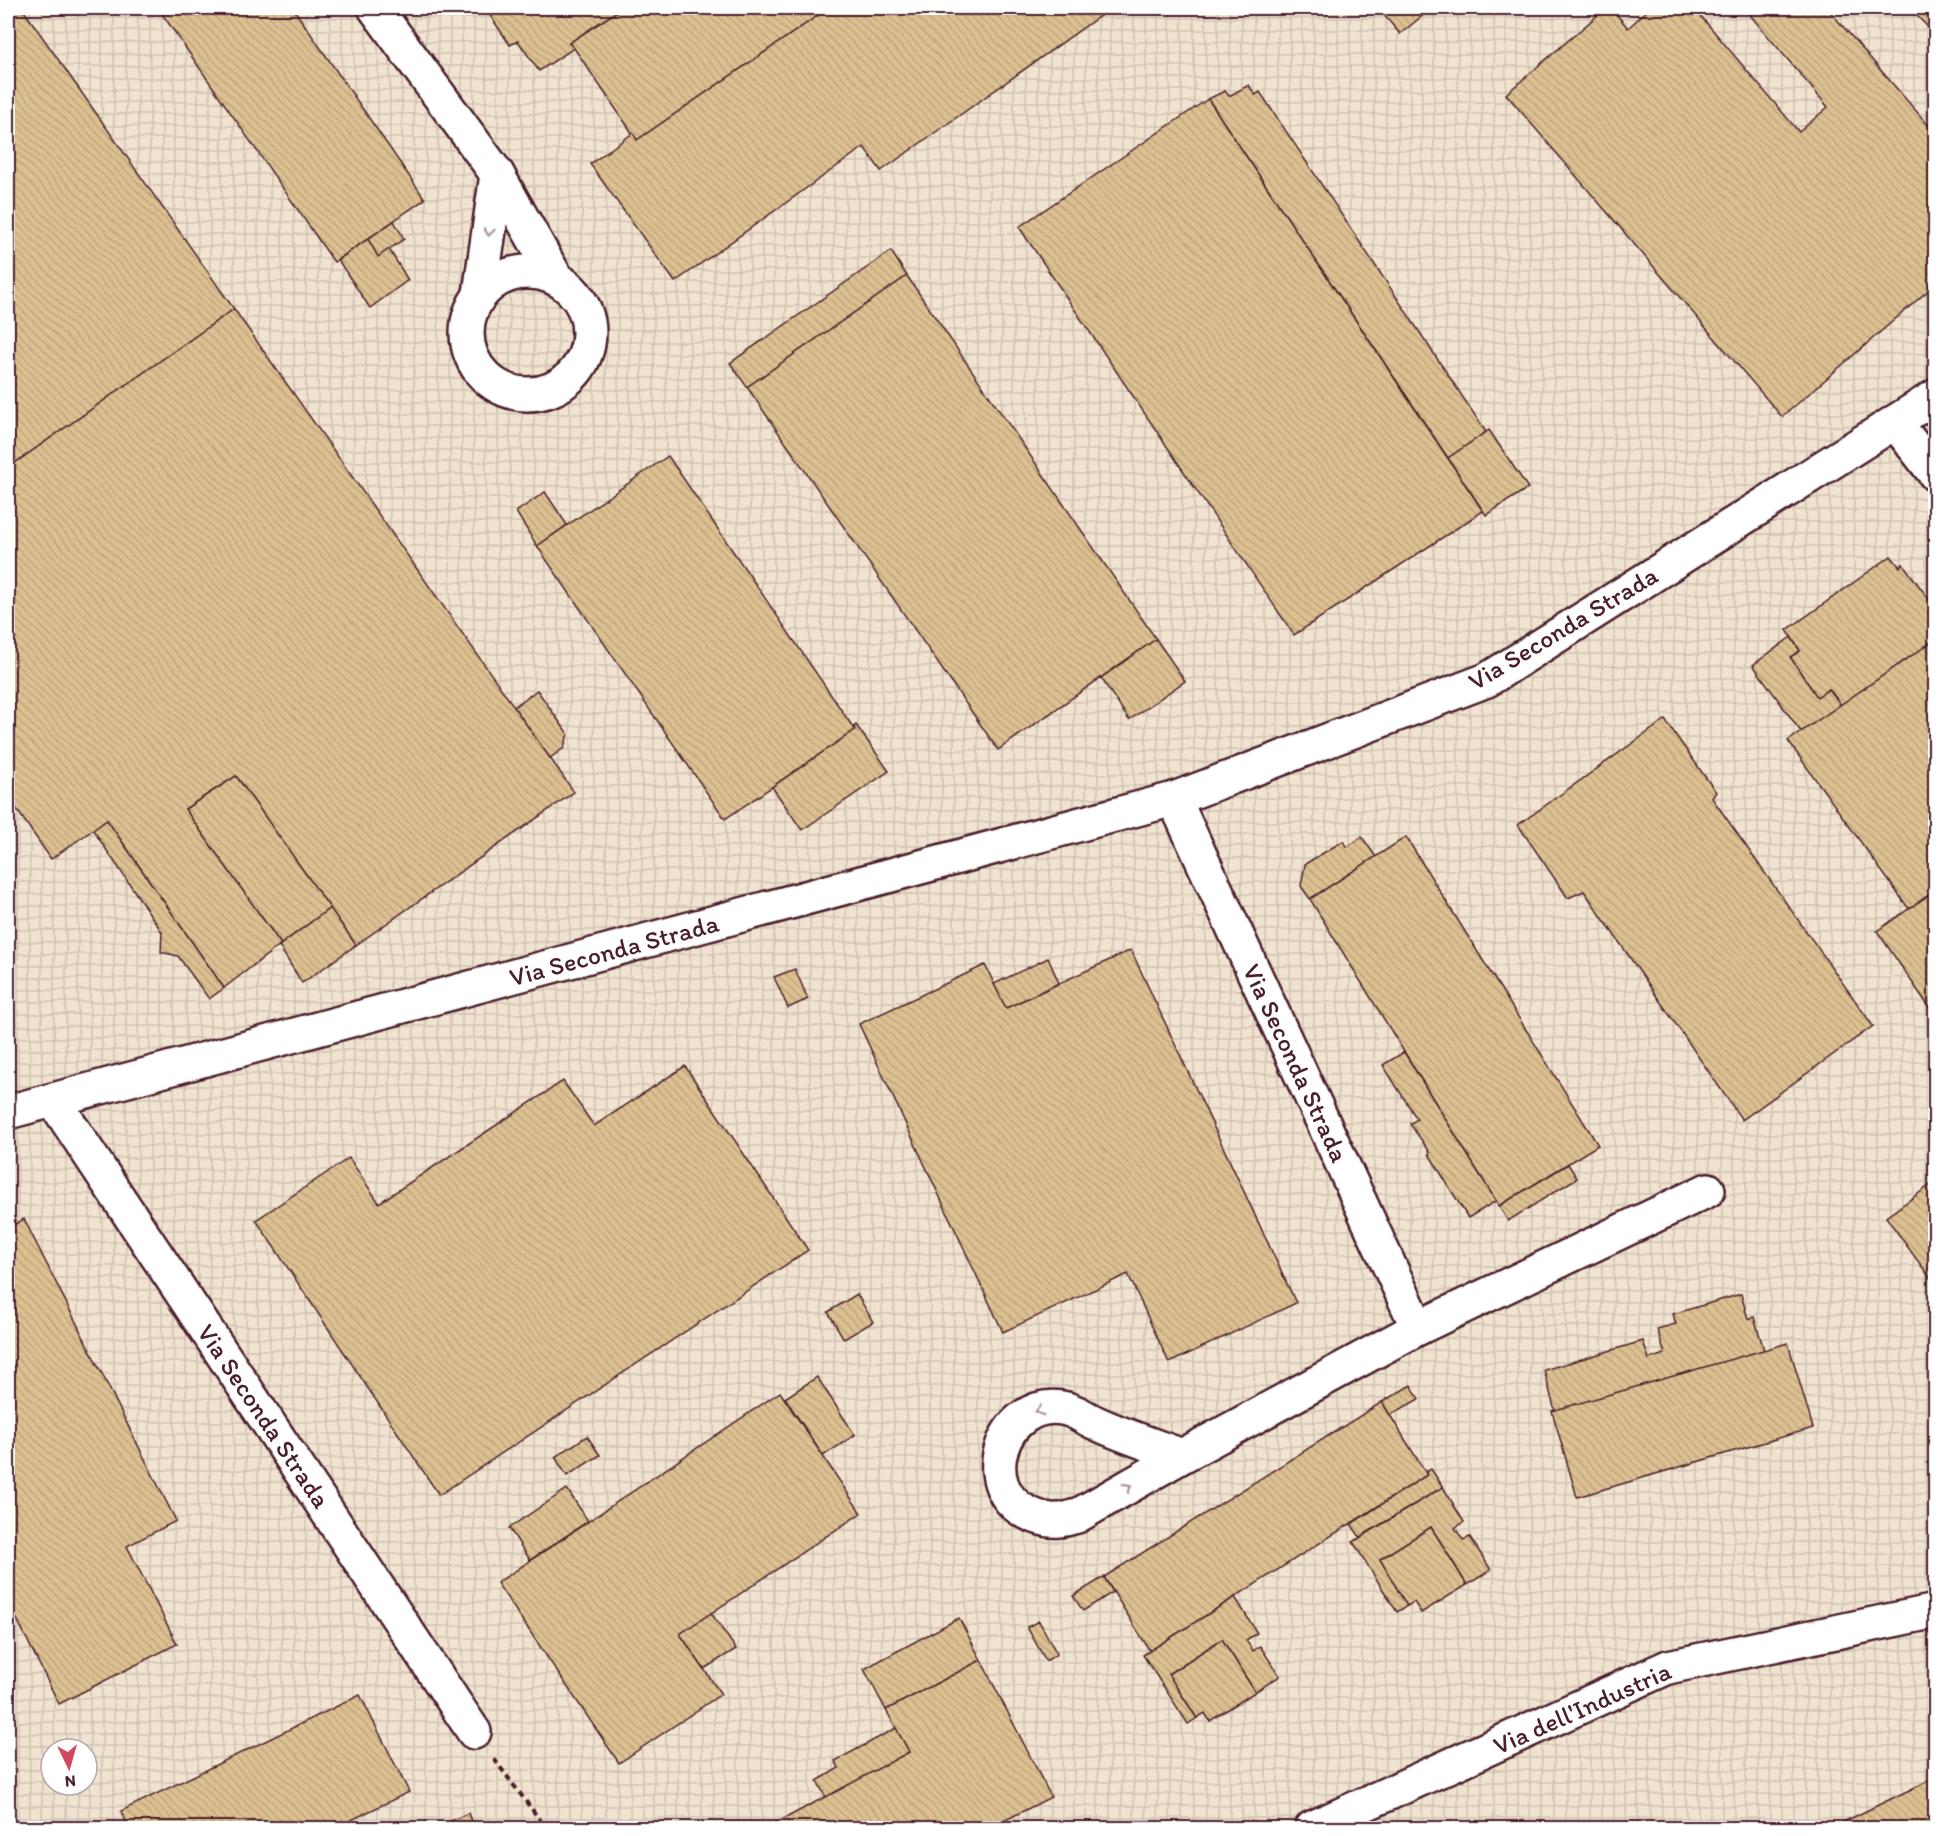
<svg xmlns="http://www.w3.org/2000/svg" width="1943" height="1836" viewBox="0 0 1943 1836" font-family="Itim,sans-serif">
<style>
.industrial{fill:url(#industrial-grid);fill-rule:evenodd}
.building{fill:url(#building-back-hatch);stroke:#4a1f2b;stroke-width:1.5}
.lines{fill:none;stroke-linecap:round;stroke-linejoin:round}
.minor-casing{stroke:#4a1f2b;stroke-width:38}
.secondary-casing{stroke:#4a1f2b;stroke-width:38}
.path{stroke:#4a1f2b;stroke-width:4;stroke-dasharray:6 4.5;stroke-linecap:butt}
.minor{stroke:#fff;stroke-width:33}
.secondary{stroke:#fff;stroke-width:33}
.oneway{stroke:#ae9aa0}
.labels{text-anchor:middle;stroke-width:5;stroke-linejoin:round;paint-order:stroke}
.street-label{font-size:26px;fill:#4a1f2b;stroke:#fff}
</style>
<defs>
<pattern id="industrial-grid" width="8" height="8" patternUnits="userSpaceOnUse" patternTransform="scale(1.5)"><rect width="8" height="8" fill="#f0e3cf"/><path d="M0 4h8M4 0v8" fill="none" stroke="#cfc2b2"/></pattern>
<pattern id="building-back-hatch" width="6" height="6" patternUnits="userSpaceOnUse" patternTransform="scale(1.5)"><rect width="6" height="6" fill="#dcc091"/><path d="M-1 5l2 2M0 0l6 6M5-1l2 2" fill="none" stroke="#bea57d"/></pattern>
</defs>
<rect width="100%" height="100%" fill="#f8f2e9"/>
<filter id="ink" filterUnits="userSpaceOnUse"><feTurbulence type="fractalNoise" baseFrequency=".0167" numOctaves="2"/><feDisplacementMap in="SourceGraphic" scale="12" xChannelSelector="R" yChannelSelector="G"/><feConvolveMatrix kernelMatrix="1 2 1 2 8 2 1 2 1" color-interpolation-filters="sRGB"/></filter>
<g filter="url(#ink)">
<path class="industrial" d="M8,8H1935V1828H8ZM51,1749H87V1785H51Z"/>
<g class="building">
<polygon points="8,8 22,8 234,309 8,468"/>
<polygon points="158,8 293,8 425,199 334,262"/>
<polygon points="485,8 622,8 569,43 574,48 539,71 518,41 510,45"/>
<polygon points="622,8 829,8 637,140 574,48 569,43"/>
<polygon points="829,8 1111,8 881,171 864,147 675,282 590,164 633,133 637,140"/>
<polygon points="1378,8 1432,8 1400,34"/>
<polygon points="1606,8 1611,8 1628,28 1650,8 1694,8 1799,132 1828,107 1744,8 1827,8 1936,134 1936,294 1930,289 1782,417 1506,94"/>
<polygon points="1909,8 1936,8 1936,35"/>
<polygon points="1249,85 1255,95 1260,92 1486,432 1448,458 1208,99 1225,91 1229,96"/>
<polygon points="1208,99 1483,511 1294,635 1019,227"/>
<polygon points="394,221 404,239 378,257 368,239"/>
<polygon points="368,239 378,257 389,249 408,280 370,308 338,260"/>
<polygon points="891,251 907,276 747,387 730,363"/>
<polygon points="907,276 1156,639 998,750 747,387"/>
<polygon points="234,309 574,792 356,945 236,776 185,809 281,944 224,988 107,820 51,859 8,797 8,468"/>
<polygon points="1489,430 1528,488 1486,515 1448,458"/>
<polygon points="668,456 855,730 725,819 537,546"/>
<polygon points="545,492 567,525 537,546 516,512"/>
<polygon points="1891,556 1900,567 1903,564 1936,609 1936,639 1841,705 1829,689 1817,697 1790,657 1800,651 1787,630"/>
<polygon points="1791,637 1800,651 1790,657 1817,697 1829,689 1841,705 1801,732 1753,665"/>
<polygon points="1156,639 1185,681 1129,720 1101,678"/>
<polygon points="1936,639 1936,890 1909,909 1788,741"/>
<polygon points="537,690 568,734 564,748 550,758 514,707"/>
<polygon points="1665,720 1716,792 1712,798 1873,1026 1742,1120 1584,891 1568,898 1518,825"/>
<polygon points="856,725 889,771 802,830 772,787 855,730 854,727"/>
<polygon points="236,776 330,908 281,944 185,809"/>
<polygon points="107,820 224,988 209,999 178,956 161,952 162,932 93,830"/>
<polygon points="1362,837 1376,857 1310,899 1301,886 1305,864 1343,841 1347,847"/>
<polygon points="1406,837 1598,1145 1499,1206 1310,899"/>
<polygon points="1936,890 1936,1017 1877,931"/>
<polygon points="330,908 356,945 302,983 279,946"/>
<polygon points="1131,950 1296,1303 1169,1363 1128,1274 1003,1332 859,1024 985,965 1006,1008"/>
<polygon points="1048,958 1059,983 1006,1008 994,984"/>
<polygon points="795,969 808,999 788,1008 774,977"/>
<polygon points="1404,1052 1496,1201 1468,1218 1429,1154 1430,1152 1410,1124 1417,1119 1383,1065"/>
<polygon points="685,1066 808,1250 439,1495 256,1220 349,1158 379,1203 563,1081 594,1126"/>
<polygon points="1568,1164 1577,1178 1508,1221 1499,1206"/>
<polygon points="1936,1181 1936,1286 1886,1217"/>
<polygon points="24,1219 176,1521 127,1546 177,1644 59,1704 8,1601 8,1228"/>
<polygon points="857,1294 873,1322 844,1339 828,1312"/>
<polygon points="1741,1294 1748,1319 1754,1317 1764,1350 1555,1411 1544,1370 1643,1341 1649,1359 1665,1354 1657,1329 1676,1324 1673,1314"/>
<polygon points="1788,1343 1813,1428 1577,1497 1552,1411"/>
<polygon points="817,1377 855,1435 823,1456 785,1398"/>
<polygon points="1411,1385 1419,1399 1390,1415 1382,1402"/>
<polygon points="780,1392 861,1513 680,1634 721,1694 619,1763 497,1583"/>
<polygon points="1382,1402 1427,1475 1150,1651 1104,1577"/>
<polygon points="587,1436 600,1455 567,1476 555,1457"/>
<polygon points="1431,1469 1443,1487 1360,1537 1351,1524 1427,1475 1426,1472"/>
<polygon points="1443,1487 1464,1522 1455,1528 1463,1540 1470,1537 1491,1570 1467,1585 1431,1527 1380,1559 1407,1606 1397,1612 1353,1542"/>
<polygon points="567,1489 588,1521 530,1560 509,1528"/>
<polygon points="1431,1527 1467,1585 1421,1613 1414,1602 1407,1606 1380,1559"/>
<polygon points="1104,1577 1113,1592 1083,1611 1073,1596"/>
<polygon points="1235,1597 1257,1633 1246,1640 1253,1651 1260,1646 1280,1676 1255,1692 1222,1639 1168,1674 1197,1718 1188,1724 1143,1655"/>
<polygon points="711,1613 736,1649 704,1669 680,1634"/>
<polygon points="959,1618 981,1660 886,1710 864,1669"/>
<polygon points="1039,1621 1057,1654 1046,1661 1027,1627"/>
<polygon points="1222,1639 1255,1692 1210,1721 1205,1713 1197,1718 1168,1674"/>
<polygon points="981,1660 1051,1797 990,1828 767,1828 909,1752 886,1710"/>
<polygon points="360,1695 409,1792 335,1828 129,1828 121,1811"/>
<polygon points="896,1728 909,1752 826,1797 817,1781 839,1768 835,1761"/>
<polygon points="1934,1778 1936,1781 1936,1828 1831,1828"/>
<polygon points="468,1813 473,1826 468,1828 447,1828 444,1824"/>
</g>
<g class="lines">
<defs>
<g id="minor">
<polyline points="375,8 497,174 556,278"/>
<circle cx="528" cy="333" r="61"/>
<polyline points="480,294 497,174"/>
<polyline points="1895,422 1936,475"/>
<path d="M1174,799L1418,1328L1182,1456L1077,1516C1072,1517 1065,1520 1059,1520C1049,1521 1038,1518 1028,1513C973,1487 1002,1399 1062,1408C1076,1410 1084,1418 1096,1423C1124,1436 1153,1445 1182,1456"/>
<polyline points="54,1101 474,1732"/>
<polyline points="8,1112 1174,799 1487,680 1936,396"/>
<polyline points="1418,1328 1708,1190"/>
</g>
<polyline id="secondary" points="1312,1828 1668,1667 1936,1611"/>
</defs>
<use href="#minor" class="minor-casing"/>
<use href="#secondary" class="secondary-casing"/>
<polyline class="path" points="494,1759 546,1828"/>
<use href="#minor" class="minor"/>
<use href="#secondary" class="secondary"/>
</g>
<defs><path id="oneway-chevron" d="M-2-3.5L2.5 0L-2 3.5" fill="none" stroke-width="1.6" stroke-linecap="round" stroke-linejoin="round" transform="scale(1.5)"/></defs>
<g class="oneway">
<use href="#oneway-chevron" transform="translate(489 232) rotate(98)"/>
<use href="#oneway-chevron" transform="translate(1039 1411) rotate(164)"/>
<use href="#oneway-chevron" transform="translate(1128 1487) rotate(-30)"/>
</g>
</g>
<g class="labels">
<g class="street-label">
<text transform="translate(1563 628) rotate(-31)" y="9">Via Seconda Strada</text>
<text transform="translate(614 950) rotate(-15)" y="9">Via Seconda Strada</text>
<text transform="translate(1296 1063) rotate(65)" y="9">Via Seconda Strada</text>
<text transform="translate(264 1416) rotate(56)" y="9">Via Seconda Strada</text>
<text transform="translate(1582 1708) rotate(-24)" y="9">Via dell'Industria</text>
</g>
</g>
<rect width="1943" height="1836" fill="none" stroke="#fff" stroke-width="30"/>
<rect x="15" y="15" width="1913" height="1806" fill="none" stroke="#4a1f2b" stroke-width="2" filter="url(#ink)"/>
<g transform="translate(69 1767) rotate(175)"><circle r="28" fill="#ffffff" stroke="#b7a5aa" stroke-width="1.5"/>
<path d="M0-4.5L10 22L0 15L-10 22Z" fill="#d1495b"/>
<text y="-9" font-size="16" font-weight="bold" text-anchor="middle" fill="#4a1f2b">N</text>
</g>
</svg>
